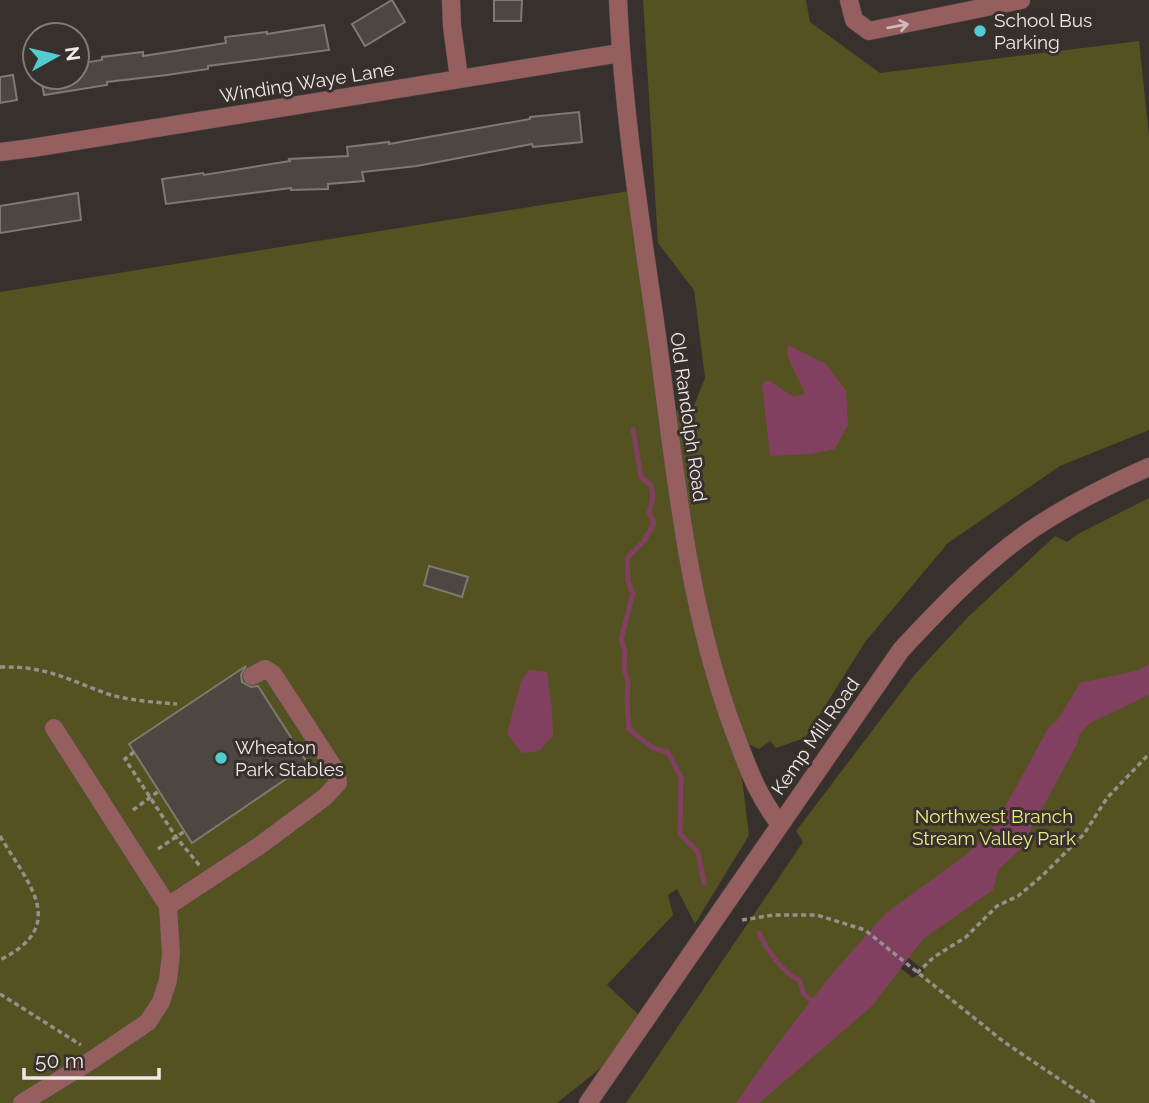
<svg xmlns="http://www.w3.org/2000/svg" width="1149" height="1103" viewBox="0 0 1149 1103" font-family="Raleway,sans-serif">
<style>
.green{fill:#535220;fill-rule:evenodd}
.water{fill:#824061}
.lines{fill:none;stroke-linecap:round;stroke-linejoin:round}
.stream{stroke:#824061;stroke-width:5}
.river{stroke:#824061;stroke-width:33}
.building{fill:#4c4740;stroke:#7e7971;stroke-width:2}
.minor-casing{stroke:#554e4a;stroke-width:19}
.path{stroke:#96908d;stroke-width:3.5;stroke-dasharray:5 3.5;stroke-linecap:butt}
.minor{stroke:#965f5f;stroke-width:18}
.oneway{stroke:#d0b9b8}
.poi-dot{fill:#52cdcf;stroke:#38302c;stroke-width:2.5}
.labels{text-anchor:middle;stroke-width:6;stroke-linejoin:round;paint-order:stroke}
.poi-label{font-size:19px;fill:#efeae8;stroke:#38302c;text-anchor:start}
.street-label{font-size:19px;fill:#efeae8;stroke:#38302c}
.park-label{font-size:19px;fill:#eceb7f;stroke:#38302c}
</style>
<rect width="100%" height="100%" fill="#38302c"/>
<g class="green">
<polygon points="643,0 806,0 810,22 880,73 1139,41 1149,136 1149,430 1060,466 948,543 865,642 805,738 776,748 770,741 759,749 737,739 749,835 695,924 677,889 668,895 673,915 607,985 652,1027 557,1103 0,1103 0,292 635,190 668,409 691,413 705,378 694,290 658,243"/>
<path d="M1149,498V1103H626L803,842L796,831L916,673L969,616L1055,536L1067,542L1078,534ZM871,929L924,970V971L913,978L864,939Z"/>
</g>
<g class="water">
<polygon points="788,345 826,364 846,391 848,425 835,449 811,454 770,456 762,384 768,380 794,397 805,394 787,355"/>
<polygon points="1149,664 1149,695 1090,723 1017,802 993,890 923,939 872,1006 759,1103 736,1103 779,1042 831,975 886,913 963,857 987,836 1080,683 1139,670"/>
<polygon points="529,670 547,672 552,710 553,736 539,751 522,753 507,734 521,681"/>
</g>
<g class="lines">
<g class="stream">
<polyline points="633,429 641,477 651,485 653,497 649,513 654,523 644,541 627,558 628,581 633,593 621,640 625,651 624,669 628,681 627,702 629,729 653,748 668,752 681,777 680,834 698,852 704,883"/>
<path d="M759,933C768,952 782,971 800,981L803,993L816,1005"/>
</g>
<polyline class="river" points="973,871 1007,839 1062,737"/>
</g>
<g class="building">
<polygon points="392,0 405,22 365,46 352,24"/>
<polygon points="494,0 522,0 521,21 494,21"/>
<polygon points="324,25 329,50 208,66 208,69 167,75 107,82 107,85 44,95 41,77 77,77 77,64 102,60 102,57 143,52 143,56 226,43 225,37 267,32 267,34"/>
<polygon points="13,75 17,100 0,103 0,77"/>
<polygon points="579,112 582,142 533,147 532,144 417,166 362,172 364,181 328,184 328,189 291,190 291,188 166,204 162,179 203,173 204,175 290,161 289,159 348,156 347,147 389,142 389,144 530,119 530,117"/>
<polygon points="78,193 81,220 0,233 0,206"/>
<polygon points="429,566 468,577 462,597 424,585"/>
<polygon points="246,666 241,675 242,682 251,687 258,686 308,764 192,843 129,744"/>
</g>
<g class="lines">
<defs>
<g id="minor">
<polyline points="451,0 452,26 459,78"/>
<path d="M618,0C623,113 641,224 657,336C675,470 687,607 735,734C748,768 757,795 779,823"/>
<polyline points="849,0 854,20 869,31 1021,0"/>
<polyline points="0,152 32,148 620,53"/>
<polyline points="168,906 259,846 325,797 338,783 336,771 273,674 265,669 252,676"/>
<polyline points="22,1103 92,1060 148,1022 161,1002 168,980 171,954 168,906 54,728"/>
<path d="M588,1103L901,650C941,607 982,564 1031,530C1068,505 1108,485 1149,467"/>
</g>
</defs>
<use href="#minor" class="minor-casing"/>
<g class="path">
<path d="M0,667C48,666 68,680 111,695C132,701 155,702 177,704"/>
<polyline points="134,752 125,759 176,837 200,866"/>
<polyline points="133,810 159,791"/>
<path d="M0,836C28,884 70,925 0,960"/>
<polyline points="158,849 185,831"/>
<polyline points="742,920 774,915 817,915 865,930 1004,1042 1095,1103"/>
<polyline points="917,973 934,957 966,937 997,906 1018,896 1042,876 1084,834 1107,798 1149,754"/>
<polyline points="0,994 81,1045"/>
</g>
<use href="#minor" class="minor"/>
</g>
<defs><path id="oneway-shaft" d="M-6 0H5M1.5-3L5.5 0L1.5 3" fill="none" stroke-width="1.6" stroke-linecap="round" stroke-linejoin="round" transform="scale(1.75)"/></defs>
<use class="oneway" href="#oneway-shaft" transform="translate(898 26) rotate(-10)"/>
<g class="poi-dot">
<circle cx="980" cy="31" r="7"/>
<circle cx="221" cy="758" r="7"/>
</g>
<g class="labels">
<g class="poi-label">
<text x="994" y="27">School Bus<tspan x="994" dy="22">Parking</tspan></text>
<text x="235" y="754">Wheaton<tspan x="235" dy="22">Park Stables</tspan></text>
</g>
<g class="street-label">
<text transform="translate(307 82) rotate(-9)" y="7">Winding Waye Lane</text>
<text transform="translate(689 417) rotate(82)" y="7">Old Randolph Road</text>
<text transform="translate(815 736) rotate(-55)" y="7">Kemp Mill Road</text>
</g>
<g class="park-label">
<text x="994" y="823">Northwest Branch<tspan x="994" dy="22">Stream Valley Park</tspan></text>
</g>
</g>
<g transform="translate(56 56) rotate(82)"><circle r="33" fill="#38302c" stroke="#817a77" stroke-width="2"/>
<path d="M0-5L12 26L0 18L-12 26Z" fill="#52cdcf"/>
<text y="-10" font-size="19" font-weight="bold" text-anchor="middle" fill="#efeae8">N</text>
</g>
<path d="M24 1068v10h135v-10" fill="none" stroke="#efeae8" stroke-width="3.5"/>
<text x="35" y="1068" font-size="21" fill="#efeae8" stroke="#38302c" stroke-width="5" paint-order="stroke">50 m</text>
</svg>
